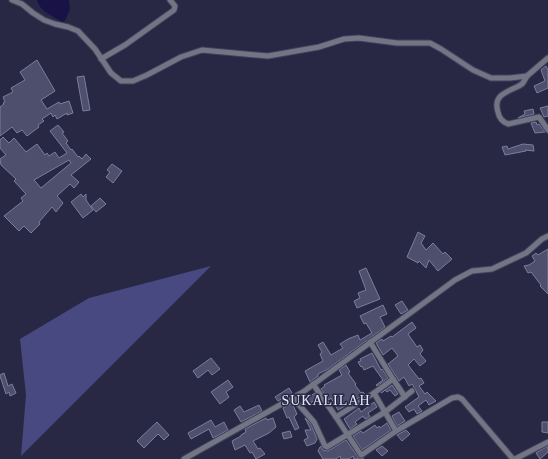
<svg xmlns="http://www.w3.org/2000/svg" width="548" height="459" viewBox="0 0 548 459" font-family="'Times New Roman',serif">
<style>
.green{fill:#494981}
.water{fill:#191246}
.building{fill:#4e4f6d;stroke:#7b7d9e;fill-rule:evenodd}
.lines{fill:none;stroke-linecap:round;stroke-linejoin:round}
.street-casing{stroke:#42435d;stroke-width:7}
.street{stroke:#747584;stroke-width:5}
.labels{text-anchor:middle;stroke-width:3;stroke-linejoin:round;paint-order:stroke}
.quarter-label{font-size:14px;letter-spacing:1px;fill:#e5e6f8;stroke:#282844}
</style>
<rect width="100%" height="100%" fill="#282844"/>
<polygon class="green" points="211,266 21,456 26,395 20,339 89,298"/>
<path class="water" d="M37,0H69L70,9L65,21L62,22C53,16 39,11 37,0Z"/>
<g class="building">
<polygon points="37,60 55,91 41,100 47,109 59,102 60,104 69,101 73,113 67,115 67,113 57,119 55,115 53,117 51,113 42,119 44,121 38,125 39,127 27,136 22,130 17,133 12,127 0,136 0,107 4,104 3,103 5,102 3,97 13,92 11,88 25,80 20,72"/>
<polygon points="546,66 548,70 548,88 537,93 534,86 545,81 541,70"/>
<polygon points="84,76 90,110 83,111 77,77"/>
<polygon points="548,106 548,116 544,117 540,108"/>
<polygon points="533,109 534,114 518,118 525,114 524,111"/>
<polygon points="536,122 537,125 539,124 545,132 535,133 531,123"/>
<path d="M58,125L64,132L62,133L68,141L66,143L71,150L72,149L78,157L79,156L82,159L86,154L91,159L71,175L79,182L74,188L70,184L57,196L63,203L56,212L52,207L39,222L40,224L31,233L24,226L19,231L4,216L23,201L21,198L26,194L14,181L16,179L1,165L0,159L6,155L0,148V140L3,137L9,143L14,138L26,152L37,144L45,155L47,153L49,156L55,152L59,158L67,153L50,131ZM69,160L71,163L41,188L34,180Z"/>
<polygon points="523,144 533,145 534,151 525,150 526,151 505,155 502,147 507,146 508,149"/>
<polygon points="112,164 122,171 113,183 106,177 110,172 107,170"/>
<polygon points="81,194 83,197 86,194 86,200 93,210 83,218 71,202"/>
<polygon points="100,198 106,204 96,212 91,206"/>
<polygon points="418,232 425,236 421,243 426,250 433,243 443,254 445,252 452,259 438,271 429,260 426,268 419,261 418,263 407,257"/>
<polygon points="548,249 548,294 540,286 541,285 531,272 528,273 524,266 529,265 535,261 532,256 536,253 538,255"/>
<polygon points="366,268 380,299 357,308 354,301 360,298 358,293 366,290 359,271"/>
<polygon points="402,301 408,310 401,314 395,305"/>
<polygon points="383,305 387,314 380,317 385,327 328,369 318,374 318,376 310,382 305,371 323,361 320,354 322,352 318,345 323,342 331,355 343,348 340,344 348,339 358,335 360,340 372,333 366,323 364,324 360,316"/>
<polygon points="412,322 416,328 408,334 417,347 420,345 423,350 420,354 426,361 420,366 414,359 408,365 419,379 421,378 424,383 419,386 425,394 427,392 436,401 429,405 426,400 418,406 422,411 417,414 414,409 409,412 405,407 419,397 415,389 412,384 409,386 404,377 399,381 388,364 398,356 392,348 383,355 376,343 382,339 383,341 391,336 392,337"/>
<polygon points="372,353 381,370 382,369 388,378 377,386 376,385 383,380 373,366 364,370 362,366 361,367 358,362 361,361 360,359"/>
<polygon points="211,358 220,369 212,375 208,370 198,378 193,371"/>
<polygon points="346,365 350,372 348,373 356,384 355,385 361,393 363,392 365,394 338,410 331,398 329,400 321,389 325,386 324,385 342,375 339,370"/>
<polygon points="4,373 8,386 12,384 16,393 10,396 9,392 6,394 0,376 0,375"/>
<polygon points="228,380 233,387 226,392 229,397 220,404 211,392"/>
<polygon points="392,385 398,394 395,396 390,390 387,392 385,390 381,393"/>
<polygon points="289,388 292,393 278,401 275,397"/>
<polygon points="315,393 321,402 320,403 316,399 308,405 304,400 311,394 312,395"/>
<polygon points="374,402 377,407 368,413 370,417 365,419 363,416 355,422 357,424 350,429 344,419 359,408 361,412"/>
<polygon points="292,403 297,414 294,417 299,428 295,430 289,417 287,418 283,408"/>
<polygon points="259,405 262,411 241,422 234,410 240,406 244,412"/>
<polygon points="399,412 405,421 397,426 392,416"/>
<polygon points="266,418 267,420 273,418 276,427 269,433 253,441 258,449 260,448 265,454 256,459 252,452 250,453 245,445 235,450 232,441 241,436 241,435 246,432 245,429"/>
<polygon points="305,418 311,424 317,439 315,443 307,446 304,440 308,438 305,430 311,430"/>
<polygon points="211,420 215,427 224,422 228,430 213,438 209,429 191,439 188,433"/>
<polygon points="157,422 169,435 164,440 158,434 144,448 137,441"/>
<polygon points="542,422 548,422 548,433 542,432"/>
<polygon points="387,423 391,430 362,450 353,436 361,431 363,433 375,425 377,428 379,426 380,428"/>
<polygon points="406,430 410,434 402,441 397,435"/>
<polygon points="290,431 292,437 284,439 282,433"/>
<polygon points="346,440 358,457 364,459 354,459 353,456 349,459 341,459 340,456 336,459 323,459 318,451 320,447 321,446 323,450 328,451"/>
<polygon points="382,446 388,451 382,456 376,450"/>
<polygon points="548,446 548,452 540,459 536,453"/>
</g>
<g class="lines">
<defs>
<g id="street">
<polyline points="12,0 22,4 33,13 44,20 55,24 68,27 78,31 95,49 111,73 121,81 133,81 147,75 181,57 202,50 268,56 319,47 344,39 359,38 397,43 430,43 441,49 473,70 491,78 510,78 527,76 548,58"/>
<polyline points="101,59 125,45 174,10 175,6 170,0"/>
<path d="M527,76C525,79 524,82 522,84C510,92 492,93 498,112C499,118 503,122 508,124L539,117L548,130"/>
<polyline points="370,342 393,379"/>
<polyline points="313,384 336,417 374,393 396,431 452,398 458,397 462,399 513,459"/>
<polyline points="374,393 393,379 405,397"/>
<polyline points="292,397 314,422 325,446 327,447 385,412 412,391"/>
<polyline points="336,417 361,455 363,454 396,431"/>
<polyline points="184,459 303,392 455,280 472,271 492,269 526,253 542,239 548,236"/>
<polyline points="515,459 548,442"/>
</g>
</defs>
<use href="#street" class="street-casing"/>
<use href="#street" class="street"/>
</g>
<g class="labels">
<g class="quarter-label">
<text x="326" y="405">SUKALILAH</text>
</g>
</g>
</svg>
